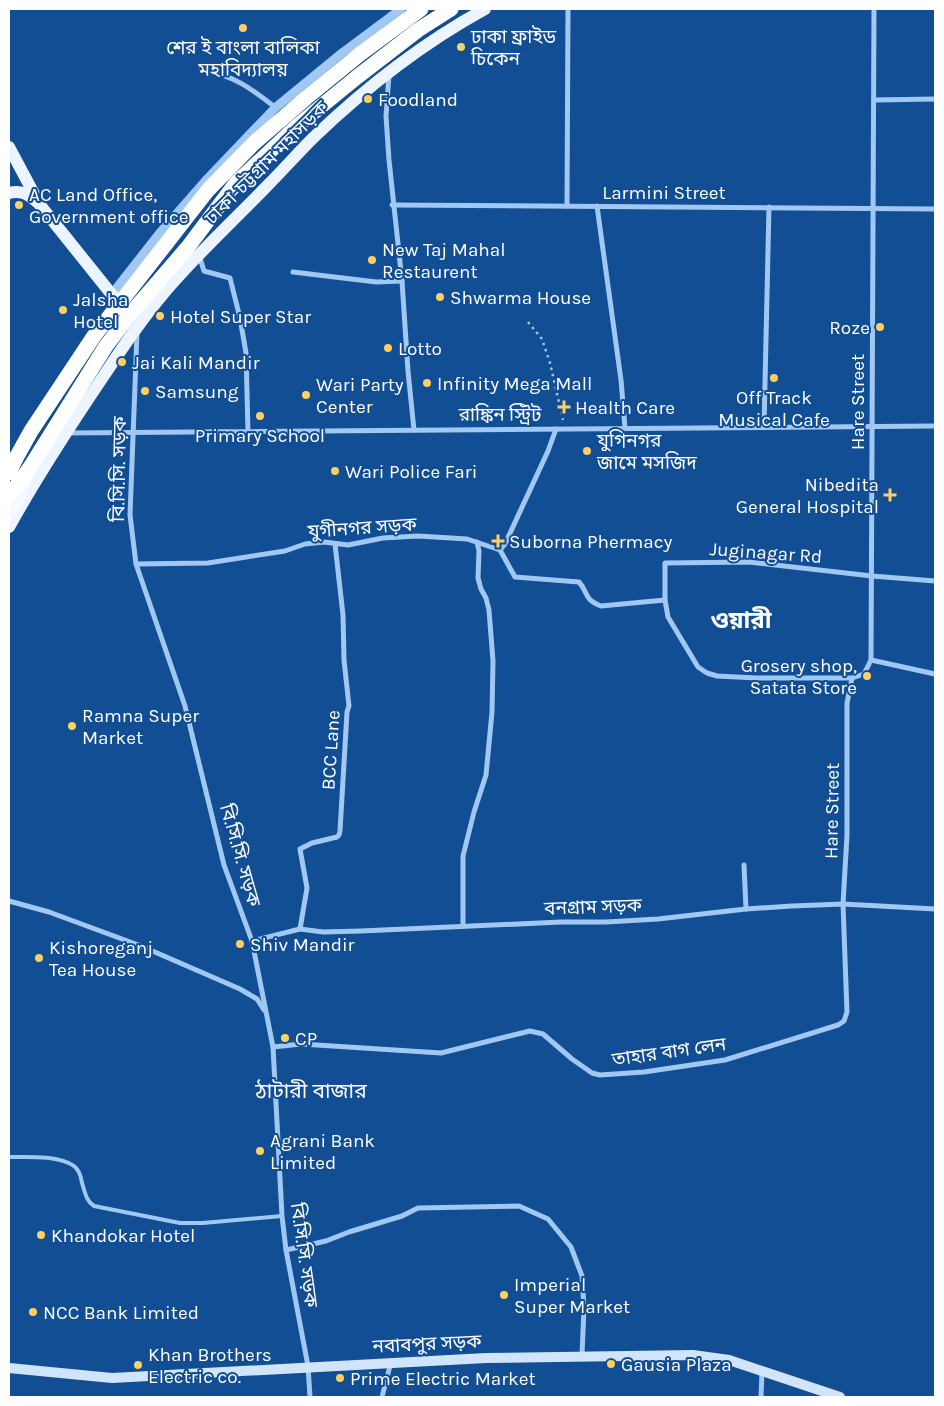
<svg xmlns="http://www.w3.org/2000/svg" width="944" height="1406" viewBox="0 0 944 1406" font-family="Karla,'Noto Sans Bengali',sans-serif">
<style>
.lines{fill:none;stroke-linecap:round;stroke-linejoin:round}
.path{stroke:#a1c7f3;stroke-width:2.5;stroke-dasharray:2.5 4;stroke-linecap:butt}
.service{stroke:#a1c7f3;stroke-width:4}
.minor{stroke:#a1c7f3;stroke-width:5}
.tertiary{stroke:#a1c7f3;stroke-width:9}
.secondary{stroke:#d0e4fc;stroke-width:10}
.primary{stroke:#ecf4ff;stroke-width:12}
.trunk{stroke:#f6faff;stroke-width:14}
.motorway{stroke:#fff;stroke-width:15}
.motorway-bridge{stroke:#fff;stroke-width:15}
.poi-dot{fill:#ffcf62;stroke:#124e94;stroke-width:2}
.labels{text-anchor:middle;stroke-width:4;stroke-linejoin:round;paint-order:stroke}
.poi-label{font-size:19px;fill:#fff;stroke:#124e94;text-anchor:start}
.street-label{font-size:19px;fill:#fff;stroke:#124e94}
.quarter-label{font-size:21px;fill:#fff;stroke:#124e94}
.district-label{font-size:24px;font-weight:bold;fill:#fff;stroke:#124e94}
</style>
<rect width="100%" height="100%" fill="#124e94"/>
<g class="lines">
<polyline class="path" points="528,322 542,339 550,363 563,420"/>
<path class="service" d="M9,1157C26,1157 59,1155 74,1166C79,1170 81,1176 82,1183C85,1192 86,1201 94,1206L180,1223H203L282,1216"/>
<g class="minor">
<path d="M201,70C232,74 252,89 276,108"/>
<polyline points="389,75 386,116 389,160 402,281 408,371 414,430"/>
<polyline points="874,100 935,99"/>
<polyline points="392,205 935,209"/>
<polyline points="567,206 568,9"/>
<polyline points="597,206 621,380 625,428"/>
<polyline points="199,255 204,271 230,278 240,318 246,353 248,432"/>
<polyline points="293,272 376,282 402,281"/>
<polyline points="137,333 130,515 136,564 185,706 224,865 252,941 273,1047 282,1216 286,1250 308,1366 310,1397"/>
<polyline points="764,427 769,207"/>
<polyline points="67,433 935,426"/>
<path d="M500,550L515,577L579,582C589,593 583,599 601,606L665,600"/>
<polyline points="500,550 505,544 548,451 556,429"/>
<polyline points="136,564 208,563 285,551 305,544 324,542 348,545 383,538 418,536 467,539 500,550"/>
<polyline points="871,660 935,674"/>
<polyline points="852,678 757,678 717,676 707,673 698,667 668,617 665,600 665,563 749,562 872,576 935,581"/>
<polyline points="744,865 746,909"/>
<polyline points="9,901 49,912 141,946 240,989 257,999 264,1010"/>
<polyline points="463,926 463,856 474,812 486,775 492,712 493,661 489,610 486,598 481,589 478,578 479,551 477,542"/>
<polyline points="300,929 307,888 300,849 312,843 337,837 339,835 340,831 347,712 349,706 344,660 343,615 335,544"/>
<polyline points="252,941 300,929 323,932 361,931 561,922 606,922 658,919 746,909 792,906 843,904 935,909"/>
<polyline points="273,1047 301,1044 441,1053 530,1031 543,1034 572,1059 592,1073 600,1075 644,1072 725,1060 838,1025 844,1021 847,1012 843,904 847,835 847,703 852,678 864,674 871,660 874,9"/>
<polyline points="286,1250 326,1241 349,1232 402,1216 418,1208 519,1206 548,1219 571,1247 582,1276 584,1308 582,1355"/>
<polyline points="382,1397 391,1362"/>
<polyline points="761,1397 762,1371"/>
</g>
<polyline class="tertiary" points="112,294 159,234 208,178 275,108 342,53 401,9"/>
<polyline class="secondary" points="9,1368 112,1378 486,1358 693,1355 729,1360 840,1397"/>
<g class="primary">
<polyline points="9,147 40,205 125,311"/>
<path d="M9,193C21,190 28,194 37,202"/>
<path d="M9,527C38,475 70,426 103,377C122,348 141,320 163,294C195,256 231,223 266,187C282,171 297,154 313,138C364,89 423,43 485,9"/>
</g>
<polyline class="trunk" points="9,514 16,502 25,479"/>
<g class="motorway">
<polyline points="9,473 16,458"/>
<polyline points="9,496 29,469"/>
</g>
<g class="motorway-bridge">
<polyline points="16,458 31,431 94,336 208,190 254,143 306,98 360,54 421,9"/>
<polyline points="29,469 106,346 132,312 188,247 236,183 297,126 357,77 418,30 451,9"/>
</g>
</g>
<g class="poi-dot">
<circle cx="243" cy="28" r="5"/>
<circle cx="461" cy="47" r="5"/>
<circle cx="368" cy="99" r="5"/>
<circle cx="19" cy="205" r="5"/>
<circle cx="372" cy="260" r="5"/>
<circle cx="440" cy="297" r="5"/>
<circle cx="63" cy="310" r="5"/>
<circle cx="160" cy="316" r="5"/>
<circle cx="880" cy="327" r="5"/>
<circle cx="388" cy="348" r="5"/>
<circle cx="122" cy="362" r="5"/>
<circle cx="774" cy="378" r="5"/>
<circle cx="427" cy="383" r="5"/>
<circle cx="145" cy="391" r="5"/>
<circle cx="306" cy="395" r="5"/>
<path d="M561.5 399.5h5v5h5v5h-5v5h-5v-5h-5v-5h5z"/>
<circle cx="260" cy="416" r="5"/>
<circle cx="587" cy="451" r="5"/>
<circle cx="335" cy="471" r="5"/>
<path d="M887.5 487.5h5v5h5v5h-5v5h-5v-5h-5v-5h5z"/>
<path d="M495.5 533.5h5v5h5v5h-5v5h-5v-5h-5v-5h5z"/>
<circle cx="867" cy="676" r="5"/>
<circle cx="72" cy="726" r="5"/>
<circle cx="240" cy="944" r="5"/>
<circle cx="39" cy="958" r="5"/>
<circle cx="285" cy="1038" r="5"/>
<circle cx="260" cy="1151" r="5"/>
<circle cx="41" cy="1235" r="5"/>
<circle cx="504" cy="1295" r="5"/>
<circle cx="33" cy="1312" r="5"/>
<circle cx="611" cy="1364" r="5"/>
<circle cx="138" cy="1365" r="5"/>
<circle cx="340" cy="1378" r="5"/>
</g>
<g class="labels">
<g class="poi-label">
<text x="471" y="43">ঢাকা ফ্রাইড<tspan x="471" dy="22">চিকেন</tspan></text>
<text x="243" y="54" text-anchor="middle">শের ই বাংলা বালিকা<tspan x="243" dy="22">মহাবিদ্যালয়</tspan></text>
<text x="378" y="106">Foodland</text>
<text x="29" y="201">AC Land Office,<tspan x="29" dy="22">Government office</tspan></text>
<text x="382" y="256">New Taj Mahal<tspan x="382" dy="22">Restaurent</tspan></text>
<text x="450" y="304">Shwarma House</text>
<text x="73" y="306">Jalsha<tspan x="73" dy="22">Hotel</tspan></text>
<text x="170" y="323">Hotel Super Star</text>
<text x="870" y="334" text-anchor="end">Roze</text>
<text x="398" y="355">Lotto</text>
<text x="132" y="369">Jai Kali Mandir</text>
<text x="437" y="390">Infinity Mega Mall</text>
<text x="316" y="391">Wari Party<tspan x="316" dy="22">Center</tspan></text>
<text x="155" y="398">Samsung</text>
<text x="774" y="404" text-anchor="middle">Off Track<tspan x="774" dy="22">Musical Cafe</tspan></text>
<text x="575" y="414">Health Care</text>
<text x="260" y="442" text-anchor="middle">Primary School</text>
<text x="597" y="447">যুগিনগর<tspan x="597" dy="22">জামে মসজিদ</tspan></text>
<text x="345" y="478">Wari Police Fari</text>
<text x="879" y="491" text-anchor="end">Nibedita<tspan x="879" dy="22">General Hospital</tspan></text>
<text x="509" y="548">Suborna Phermacy</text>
<text x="857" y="672" text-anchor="end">Grosery shop,<tspan x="857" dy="22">Satata Store</tspan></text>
<text x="82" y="722">Ramna Super<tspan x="82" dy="22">Market</tspan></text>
<text x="250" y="951">Shiv Mandir</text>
<text x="49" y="954">Kishoreganj<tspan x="49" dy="22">Tea House</tspan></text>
<text x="295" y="1045">CP</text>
<text x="270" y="1147">Agrani Bank<tspan x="270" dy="22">Limited</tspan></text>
<text x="51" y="1242">Khandokar Hotel</text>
<text x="514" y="1291">Imperial<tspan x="514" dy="22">Super Market</tspan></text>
<text x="43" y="1319">NCC Bank Limited</text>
<text x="148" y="1361">Khan Brothers<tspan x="148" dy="22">Electric co.</tspan></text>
<text x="621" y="1371">Gausia Plaza</text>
<text x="350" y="1385">Prime Electric Market</text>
</g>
<g class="street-label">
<text transform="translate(266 162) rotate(-45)" y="7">ঢাকা-চট্টগ্রাম মহাসড়ক</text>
<text x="664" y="199">Larmini Street</text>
<text transform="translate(857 402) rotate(-90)" y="7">Hare Street</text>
<text x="500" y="421">রাঙ্কিন স্ট্রিট</text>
<text transform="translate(118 469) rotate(-89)" y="7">বি.সি.সি. সড়ক</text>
<text transform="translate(362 527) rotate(-4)" y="7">যুগীনগর সড়ক</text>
<text transform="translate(766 552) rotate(4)" y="7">Juginagar Rd</text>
<text transform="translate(330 750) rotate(-86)" y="7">BCC Lane</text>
<text transform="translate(831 811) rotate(-89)" y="7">Hare Street</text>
<text transform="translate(241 855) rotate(74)" y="7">বি.সি.সি. সড়ক</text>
<text transform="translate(593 906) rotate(-2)" y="7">বনগ্রাম সড়ক</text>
<text transform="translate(669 1051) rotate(-8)" y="7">তাহার বাগ লেন</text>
<text transform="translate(305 1255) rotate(82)" y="7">বি.সি.সি. সড়ক</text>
<text transform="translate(427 1343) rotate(-3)" y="7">নবাবপুর সড়ক</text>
</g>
<g class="quarter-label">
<text x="311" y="1098">ঠাটারী বাজার</text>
</g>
<g class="district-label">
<text x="741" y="628">ওয়ারী</text>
</g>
</g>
<rect width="944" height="1406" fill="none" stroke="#ffffff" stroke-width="20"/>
</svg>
